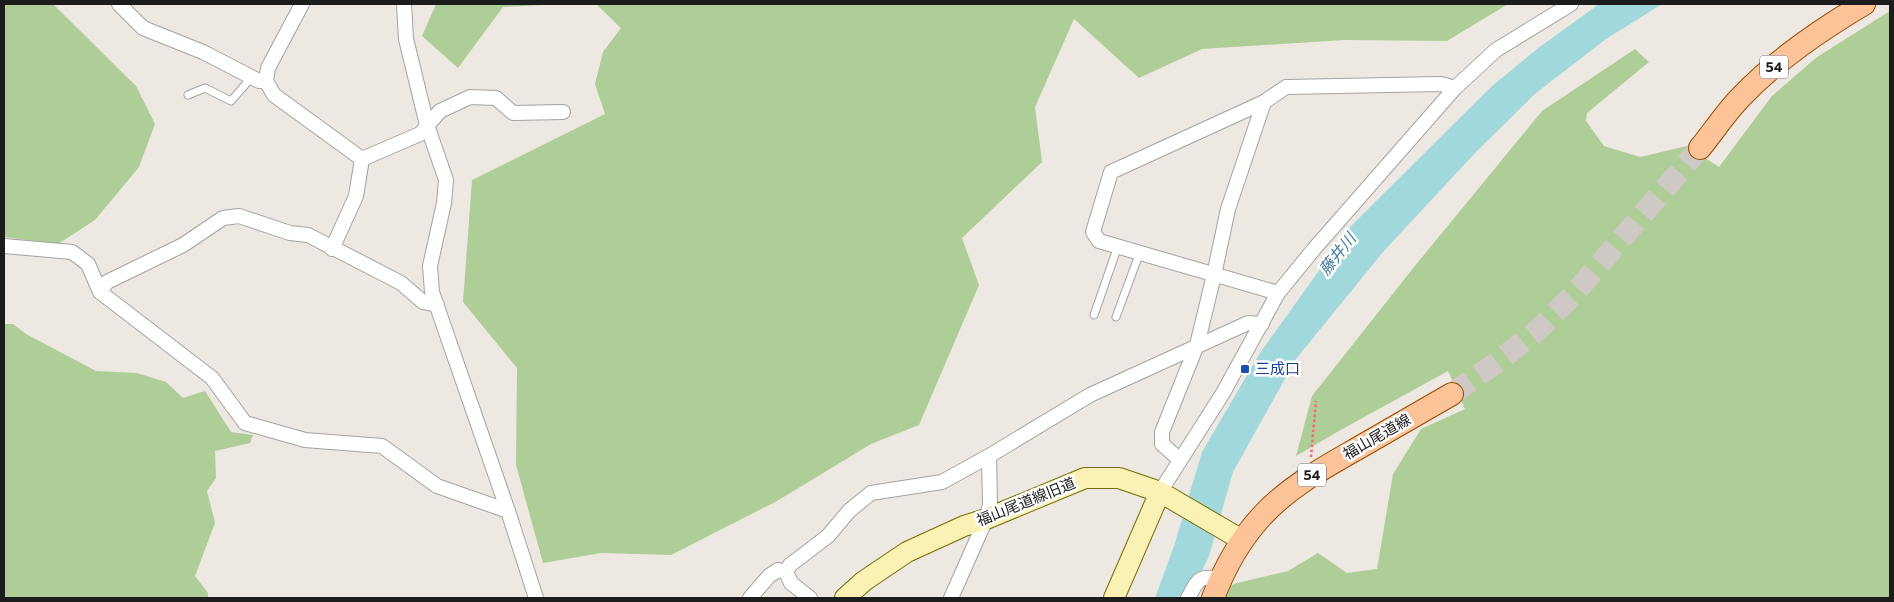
<svg xmlns="http://www.w3.org/2000/svg" width="1894" height="602" viewBox="0 0 1894 602" font-family="Commissioner,'Noto Sans JP',sans-serif">
<style>
.forest{fill:#afcd96}
.water{fill:#a1d8dc}
.lines{fill:none;stroke-linecap:round;stroke-linejoin:round}
.primary-tunnel{stroke:#cec9c4;stroke-width:22;stroke-dasharray:22 11;stroke-linecap:butt}
.lane-casing{stroke:#a3a3a3;stroke-width:9}
.street-casing{stroke:#a3a3a3;stroke-width:16}
.secondary-casing{stroke:#726d04;stroke-width:22}
.primary-casing{stroke:#944c00;stroke-width:24}
.path{stroke:#fa666e;stroke-width:2.5;stroke-dasharray:2.5 2.5;stroke-linecap:butt}
.lane{stroke:#fff;stroke-width:7}
.street{stroke:#fff;stroke-width:14}
.secondary{stroke:#f9f2b4;stroke-width:20}
.primary{stroke:#fcc298;stroke-width:22}
.transit-dot{fill:#1a4fb4;stroke:#fff;stroke-width:2}
.labels{text-anchor:middle;stroke-width:5;stroke-linejoin:round;paint-order:stroke}
.shield{fill:#fff;stroke:#606060;stroke-width:1}
.shield-label{font-size:14px;font-weight:bold;fill:#1c1c1c}
.transit-label{font-size:15px;fill:#164399;stroke:#fff;text-anchor:start}
.street-label{font-size:15px;fill:#1c1c1c;stroke:#fff}
.water-label{font-size:16px;font-style:italic;fill:#437d9c;stroke:#fff}
</style>
<rect width="100%" height="100%" fill="#eee8e2"/>
<g class="forest">
<polygon points="4,4 53,4 136,86 155,124 139,167 95,220 58,244 4,237"/>
<polygon points="436,4 564,4 503,7 458,68 422,36"/>
<polygon points="596,4 1508,4 1447,41 1344,40 1202,49 1139,78 1074,19 1035,107 1042,162 962,238 979,285 919,425 871,444 777,501 671,555 601,553 543,563 516,465 517,368 463,302 472,180 605,114 595,84 603,52 621,28"/>
<polygon points="1890,11 1890,598 1205,598 1237,583 1288,571 1318,553 1347,573 1377,569 1393,474 1421,429 1465,409 1448,371 1337,432 1296,456 1312,396 1414,267 1542,111 1635,49 1649,62 1587,113 1586,121 1604,146 1640,157 1687,146 1719,167 1772,96 1817,57"/>
<polygon points="4,324 13,324 26,334 96,371 137,373 166,382 183,398 205,391 231,432 253,435 250,443 215,451 216,478 207,491 215,523 195,576 208,593 208,598 4,598"/>
</g>
<polygon class="water" points="1599,4 1662,4 1606,39 1536,93 1475,153 1383,252 1296,359 1233,472 1209,556 1189,598 1155,598 1174,546 1202,452 1260,353 1351,226 1491,87 1537,49"/>
<g class="lines">
<polyline class="primary-tunnel" points="1452,394 1496,363 1538,330 1573,295 1700,148"/>
<defs>
<g id="lane">
<polyline points="188,95 205,88 231,101 251,78"/>
<polyline points="1094,315 1118,246"/>
<polyline points="1116,317 1140,252"/>
</g>
<g id="street">
<polyline points="119,4 143,28 203,52 259,81 266,81"/>
<polyline points="302,4 268,68 266,81 274,95 362,159 356,196 332,249"/>
<polyline points="404,4 406,39 427,125 446,180 444,203 430,266 432,292 508,511 536,598"/>
<polyline points="362,159 420,134 440,111 470,97 496,98 513,113 563,112"/>
<polyline points="4,246 72,252 88,264 100,292 212,378 245,423 305,440 382,446 437,486 508,511"/>
<polyline points="100,292 107,282 183,245 223,218 239,216 290,233 308,235 401,283 423,302 437,305"/>
<polyline points="1278,293 1099,241 1093,232 1111,172 1264,102 1286,87 1441,84 1455,88"/>
<polyline points="1180,460 1162,444 1162,432 1197,345 1214,275 1228,209 1264,102"/>
<polyline points="1160,492 1223,393 1278,293 1314,249 1455,88 1496,50 1571,4"/>
<polyline points="750,598 769,576 778,570 786,572"/>
<polyline points="810,598 791,583 786,572 790,565 828,536 849,511 871,493 942,482 989,456 1090,395 1248,323 1262,324"/>
<polyline points="951,598 986,519 990,505 989,456"/>
<path d="M1188,598C1198,580 1198,575 1220,579"/>
</g>
<g id="secondary">
<polyline points="845,598 864,581 907,552 964,526 986,519 1085,478 1119,478 1160,492 1242,540"/>
<polyline points="1114,598 1160,492"/>
</g>
<g id="primary">
<path d="M1700,148C1714,131 1726,112 1741,97C1776,60 1820,30 1864,4"/>
<path d="M1213,598C1224,569 1240,540 1261,517C1288,487 1325,467 1360,447C1391,429 1421,412 1452,394"/>
</g>
</defs>
<use href="#lane" class="lane-casing"/>
<use href="#street" class="street-casing"/>
<use href="#secondary" class="secondary-casing"/>
<use href="#primary" class="primary-casing"/>
<polyline class="path" points="1311,457 1316,401"/>
<use href="#lane" class="lane"/>
<use href="#street" class="street"/>
<use href="#secondary" class="secondary"/>
<use href="#primary" class="primary"/>
</g>
<rect class="transit-dot" x="1240" y="364" width="10" height="10" rx="2.5"/>
<g class="labels">
<g class="shield">
<rect x="1760" y="55.5" width="28" height="23" rx="4"/>
<rect x="1298" y="463.5" width="28" height="23" rx="4"/>
</g>
<g class="shield-label">
<text x="1774" y="72">54</text>
<text x="1312" y="480">54</text>
</g>
<g class="transit-label">
<text x="1255" y="374">三成口</text>
</g>
<g class="street-label">
<text transform="translate(1377 437) rotate(-30)" y="5">福山尾道線</text>
<text transform="translate(1026 502) rotate(-22)" y="5">福山尾道線旧道</text>
</g>
<g class="water-label">
<text transform="translate(1337 254) rotate(-52)" y="6">藤井川</text>
</g>
</g>
<rect width="1894" height="602" fill="none" stroke="#1c1c1c" stroke-width="10"/>
</svg>
